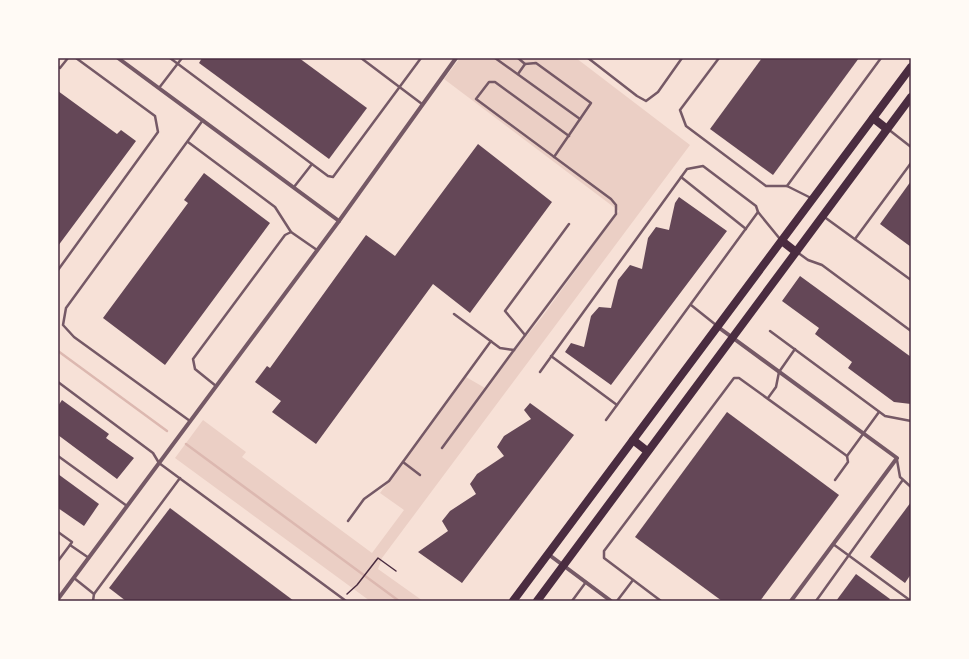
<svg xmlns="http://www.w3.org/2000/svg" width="969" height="659" viewBox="0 0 969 659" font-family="Rubik,sans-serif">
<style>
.green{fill:#ebcfc5}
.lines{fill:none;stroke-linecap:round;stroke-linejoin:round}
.stream{stroke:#dcb8b0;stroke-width:2.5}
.building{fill:#644757}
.path{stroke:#4a2c40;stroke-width:1.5}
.service{stroke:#755966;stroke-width:2.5}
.minor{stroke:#755966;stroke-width:4}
.primary{stroke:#4a2c40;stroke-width:8}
.neatline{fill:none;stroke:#4a2c40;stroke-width:1.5}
</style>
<rect width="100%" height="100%" fill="#f7e1d7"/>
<polygon class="green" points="460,58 576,58 690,145 382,558 378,569 423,601 370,601 175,458 203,420 246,452 242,457 372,553 404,510 380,493 466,377 485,388 542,317 619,211 444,79"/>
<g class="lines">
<g class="stream">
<polyline points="58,351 167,431"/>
<polyline points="186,444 399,601"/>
</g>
</g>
<g class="building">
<polygon points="202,58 299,58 367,108 329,159 199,63"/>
<polygon points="762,58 859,58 773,175 710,129"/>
<polygon points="58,91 117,134 121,130 136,141 58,246"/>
<polygon points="478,144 552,202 470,313 433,284 316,444 272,412 281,401 255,382 267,366 270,368 366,235 395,256"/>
<polygon points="204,173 270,223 165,365 103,318 188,203 184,200"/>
<polygon points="911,181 911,247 880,224"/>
<polygon points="679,197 727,231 611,385 565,352 571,343 584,347 591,316 599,307 611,308 618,280 630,265 642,269 648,238 656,227 669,230 675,203"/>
<polygon points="800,276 911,357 911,404 894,402 848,368 852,362 815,334 819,328 782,301"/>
<polygon points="62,400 109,434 106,438 134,458 117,479 58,435 58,406"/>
<polygon points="530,403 574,435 462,583 418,552 448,531 442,521 450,511 476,494 470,484 477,474 504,456 497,447 504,436 531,419 524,410"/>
<polygon points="727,412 839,495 760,601 722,601 635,537"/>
<polygon points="58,474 99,504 84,526 58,508"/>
<polygon points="911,502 911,574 905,583 870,557"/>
<polygon points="170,508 294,601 126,601 109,588"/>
<polygon points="856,574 890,599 889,601 836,601"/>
</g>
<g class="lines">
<polyline class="path" points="347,594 357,585 378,558 396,571"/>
<g class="service">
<polyline points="170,58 328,176 333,177 421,58"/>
<polyline points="361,58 422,104"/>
<polyline points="495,58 580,119"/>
<polyline points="518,58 525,64 536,63 591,103 554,157"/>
<polyline points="588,58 637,96 646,101 658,92 682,58"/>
<polyline points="719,58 680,110 686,126 766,186 787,186 811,198"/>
<polyline points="58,67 60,68 68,58"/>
<polyline points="518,74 525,64"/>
<polyline points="159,88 182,58"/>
<polyline points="888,129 911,147"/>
<polyline points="188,142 275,207 291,232"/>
<polyline points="681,177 746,229"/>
<polyline points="787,186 881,58"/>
<polyline points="294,187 312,164"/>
<polyline points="823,216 911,280"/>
<polyline points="855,239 911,163"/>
<polyline points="797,252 808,260 822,265 911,331"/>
<polyline points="58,270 158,132 155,116 76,58"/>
<polyline points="691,305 716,325"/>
<polyline points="454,314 500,348 514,350 616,214 616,205 611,199 476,99 489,82 495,82 569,136"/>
<polyline points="770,331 885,416 911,421"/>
<polyline points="525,335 505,311 569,224"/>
<polyline points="551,356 617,405"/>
<polyline points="540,372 687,169 703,166 756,206 758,212 780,239"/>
<polyline points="58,382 153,453 159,463 346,601"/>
<polyline points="216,386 195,369 193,359 285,235 291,232 317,250"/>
<polyline points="768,398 776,387 779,372 795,349"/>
<polyline points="606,420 758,212"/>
<polyline points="190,421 74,337 63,325 66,308 203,120"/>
<polyline points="442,448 514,350"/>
<polyline points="58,456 127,506"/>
<polyline points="897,460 900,477 911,487"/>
<polyline points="403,462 420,475"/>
<polyline points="835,480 848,462 847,456 879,412"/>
<polyline points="348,521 364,499 389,481 491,341"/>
<polyline points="58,532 72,542 70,545"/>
<polyline points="833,544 911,601"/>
<polyline points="58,561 70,545 89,558"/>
<polyline points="74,578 94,594 93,601"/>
<polyline points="94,594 180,478"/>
<polyline points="572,601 586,582"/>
<polyline points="617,601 633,580"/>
<polyline points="661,601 604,558 604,551 734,378 739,378 847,456"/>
<polyline points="816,601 902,481"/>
</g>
<g class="minor">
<polyline points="118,58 339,221"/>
<polyline points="718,327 897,458 791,601"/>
<polyline points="548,554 611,601"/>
<polyline points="58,599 339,221 456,58"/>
</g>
<g class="primary">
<polyline points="873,118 887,129"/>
<polyline points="782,241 796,252"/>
<polyline points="633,440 647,451"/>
<polyline points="513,601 911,67"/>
<polyline points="537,601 911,97"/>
</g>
</g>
<rect width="969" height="659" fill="none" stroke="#fffaf5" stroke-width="118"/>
<rect x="59" y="59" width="851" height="541" class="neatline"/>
</svg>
